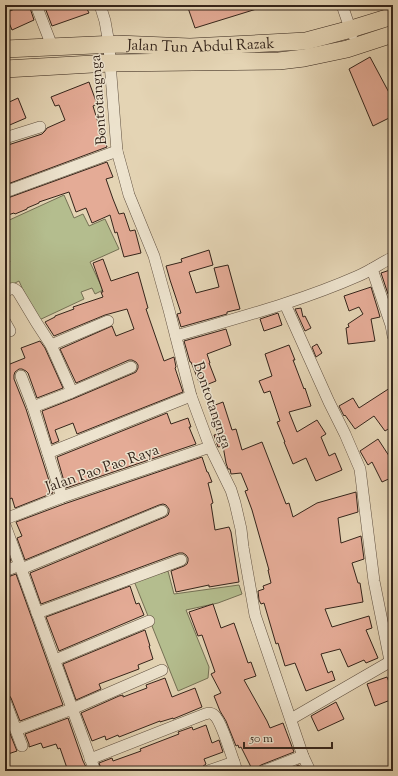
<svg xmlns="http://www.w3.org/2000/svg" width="398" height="776" viewBox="0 0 398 776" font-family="'Sorts Mill Goudy',serif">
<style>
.green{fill:#b4bd8e;stroke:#747054}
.building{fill:#e4ab96;stroke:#34241a}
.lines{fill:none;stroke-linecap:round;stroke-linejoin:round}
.street-casing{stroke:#605040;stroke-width:12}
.primary-casing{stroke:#34241a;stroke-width:18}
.street{stroke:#ede3ce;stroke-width:11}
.primary{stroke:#e4d4b4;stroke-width:17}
.labels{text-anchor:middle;stroke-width:3;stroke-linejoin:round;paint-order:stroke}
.street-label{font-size:15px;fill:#34241a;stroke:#ede3ce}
</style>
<rect width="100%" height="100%" fill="#e4d4b4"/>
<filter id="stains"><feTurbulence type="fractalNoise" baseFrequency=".005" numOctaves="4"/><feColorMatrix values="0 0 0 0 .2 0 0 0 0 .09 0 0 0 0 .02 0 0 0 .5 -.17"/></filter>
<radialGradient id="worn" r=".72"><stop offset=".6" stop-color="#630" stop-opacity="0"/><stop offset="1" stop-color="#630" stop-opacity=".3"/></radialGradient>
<g class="green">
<polygon points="64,195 74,218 83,214 89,226 105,219 119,249 90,262 103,290 95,294 92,288 81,292 84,299 37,321 19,281 5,288 5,264 10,262 5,252 5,222"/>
<polygon points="168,571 174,594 239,585 242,594 218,603 186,610 209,667 208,678 178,691 134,581"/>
</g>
<g class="building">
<polygon points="24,5 29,5 34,20 12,30 5,13"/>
<polygon points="44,5 85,5 89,13 52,26"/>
<polygon points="187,5 263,5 263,7 195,28"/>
<polygon points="370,57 393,100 393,116 373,126 349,69"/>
<polygon points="89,82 97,104 93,106 101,132 102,132 107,147 5,185 5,146 42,134 45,131 47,128 65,120 59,105 55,106 51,97"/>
<polygon points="18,98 26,118 5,127 5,104"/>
<polygon points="107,162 113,177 106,179 113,199 119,214 124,213 130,231 135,230 141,253 124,257 117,232 115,233 110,215 92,223 86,208 76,212 69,192 39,202 39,203 27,208 27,209 15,214 14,213 5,216 5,199"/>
<polygon points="209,250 213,265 189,272 196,293 219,287 214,268 228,265 240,309 227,312 227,314 181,327 177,314 181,313 170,280 166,266 182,262 181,259"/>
<polygon points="103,259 111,281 138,272 148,308 146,309 164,361 174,357 176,367 175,368 183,392 77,434 73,423 55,430 59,441 52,444 42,411 75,398 134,373 136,372 138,368 138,365 136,362 132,360 129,360 76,383 60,349 112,326 116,336 134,329 127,309 105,315 54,336 45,322 55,317 55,316 74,309 73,307 103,297 101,292 103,292 93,263"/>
<polygon points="393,269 393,292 388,294 381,273"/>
<polygon points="371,287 378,310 380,317 371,319 375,341 348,344 346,328 349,327 348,324 363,314 359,307 349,311 344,296"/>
<polygon points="301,308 303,317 305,316 311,328 305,331 295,309"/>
<polygon points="278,313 282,325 264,331 260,319"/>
<polygon points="226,329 231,345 207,354 210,363 209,363 216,381 201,387 191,362 190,362 184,341"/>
<polygon points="40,341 45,348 63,388 37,398 28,373 26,371 22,369 19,369 15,372 14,375 14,379 26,409 53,493 15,508 12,498 5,501 5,366 25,358 21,348"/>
<polygon points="317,344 322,353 316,357 312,347"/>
<polygon points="289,345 295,360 293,360 304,389 305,388 311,406 289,412 297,432 317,420 326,434 321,437 329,456 335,453 342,470 316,481 306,458 293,464 284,442 285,442 277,422 280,421 270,391 264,393 259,381 272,376 265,354"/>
<polygon points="393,386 393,426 385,431 374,416 355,429 345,415 344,416 339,406 353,398 359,408"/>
<polygon points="223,402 232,430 236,429 242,450 262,442 286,504 289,503 293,517 317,503 356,492 358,512 338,518 341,543 361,536 364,559 352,563 358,583 360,583 363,602 325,609 332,627 369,616 372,628 366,630 378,658 366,663 364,660 348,667 340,649 321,654 328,673 332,671 335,680 306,691 295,663 285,666 278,643 276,644 264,603 261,604 259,600 258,591 264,589 263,586 271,583 268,570 269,570 252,510 245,491 248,490 241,473 231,474 230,469 228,469 226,463 223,446 218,447 214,435 219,434 210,407"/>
<polygon points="167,413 171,424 188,418 191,427 189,427 196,444 66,488 57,457"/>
<polygon points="378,439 393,462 393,477 382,482 372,462 368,465 360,451"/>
<polygon points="202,457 207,472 208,472 212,482 208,483 213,503 211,504 215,530 229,527 231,532 239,582 209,587 209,585 176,592 171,571 184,566 187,564 188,561 188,558 186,555 183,553 179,553 41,604 30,573 165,517 168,515 169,512 169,509 166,505 163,504 159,505 25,560 17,538 22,536 16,522 64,504"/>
<polygon points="5,545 11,561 5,563"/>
<polygon points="16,574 63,705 20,721 11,698 9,695 5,694 5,578"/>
<polygon points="130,586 136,604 139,603 144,615 59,651 46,617"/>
<polygon points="213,604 221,628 234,623 248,663 251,662 256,676 244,680 267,721 270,728 283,723 294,752 261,765 258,767 257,771 253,771 241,747 239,748 238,745 236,746 226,721 220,711 214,696 221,693 211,674 215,672 202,635 198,636 189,612"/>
<polygon points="145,630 150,646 149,646 153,659 138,665 139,669 99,684 101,689 76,700 63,664"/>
<polygon points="387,677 393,692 393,699 375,706 367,684"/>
<polygon points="165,678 172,697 195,688 202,707 173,719 173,718 160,722 160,721 119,737 118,735 106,740 105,736 92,741 81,713 119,696 123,695 123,697 147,688 146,685"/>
<polygon points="336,702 344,719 318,731 311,716"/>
<polygon points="68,718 83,761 88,771 68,771 60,748 58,749 56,744 43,748 41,743 29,747 29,744 25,734"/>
<polygon points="5,721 17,751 5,755"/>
<polygon points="206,725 212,743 219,740 223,752 204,759 206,764 202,767 201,770 102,771 99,763 112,758 113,761 141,751 140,749 179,734 178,732 192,727 193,730"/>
<polygon points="299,765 301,771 284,771"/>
</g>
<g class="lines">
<defs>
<g id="street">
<polyline points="36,5 52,46"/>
<polyline points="100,5 105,21 109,44 110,63 117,151 125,180 129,195 154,256 169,310 191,396 210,447 231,490 235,503 241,529 243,547 255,615 303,756 310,771"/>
<polyline points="342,5 352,34"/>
<polyline points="5,138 40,127"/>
<polyline points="5,192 117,151"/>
<polyline points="372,269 391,325 393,336"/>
<path d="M5,292C12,288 13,287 18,292L36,322L51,345L72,392"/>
<polyline points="285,304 329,402 345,434 360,469 374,581 390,661"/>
<polyline points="5,322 10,331"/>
<path d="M176,336C237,318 299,302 358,276C370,271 381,263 393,257"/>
<polyline points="51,345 108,321"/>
<polyline points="21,376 33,407 62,497"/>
<polyline points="33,407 72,392 131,367"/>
<polyline points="48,453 191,396"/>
<polyline points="5,519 62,497 210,447"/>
<polyline points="5,525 95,771"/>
<polyline points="21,569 162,511"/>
<polyline points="5,571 20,565"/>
<polyline points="37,613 181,560"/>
<polyline points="55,660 149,621"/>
<polyline points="5,701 22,746"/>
<polyline points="291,719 393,660"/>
<polyline points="16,730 72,709 162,670"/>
<path d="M90,759L205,714C208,713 211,712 214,715C221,720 233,760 237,771"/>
<polyline points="208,771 234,762"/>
<polyline points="264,771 303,756"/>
</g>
<g id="primary">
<path id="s1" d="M5,49L117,44L190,47L269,43L306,41L351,29L393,16"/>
<polyline points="5,69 110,63 279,61 304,58 347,49 393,34"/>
</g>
</defs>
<use href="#street" class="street-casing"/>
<use href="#primary" class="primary-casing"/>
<use href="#street" class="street"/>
<use href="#primary" class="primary"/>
</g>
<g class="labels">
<g class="street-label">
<text dy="5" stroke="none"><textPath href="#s1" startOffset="196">Jalan Tun Abdul Razak</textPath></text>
<text transform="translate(98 100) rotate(-94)" y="5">Bontotangnga</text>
<text transform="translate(213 405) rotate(71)" y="5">Bontotangnga</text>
<text transform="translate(102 468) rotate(-19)" y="5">Jalan Pao Pao Raya</text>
</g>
</g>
<rect width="398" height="776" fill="none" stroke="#e4d4b4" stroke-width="20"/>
<rect x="6" y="6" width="386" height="764" fill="none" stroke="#34241a" stroke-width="2"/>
<rect x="10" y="10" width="378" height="756" fill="none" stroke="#34241a"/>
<path d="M244 742v6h88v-6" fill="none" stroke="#34241a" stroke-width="2"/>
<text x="250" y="742" font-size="12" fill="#34241a" stroke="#ede3ce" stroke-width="3" paint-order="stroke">50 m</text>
<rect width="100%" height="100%" filter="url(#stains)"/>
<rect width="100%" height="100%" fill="url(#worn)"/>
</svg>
